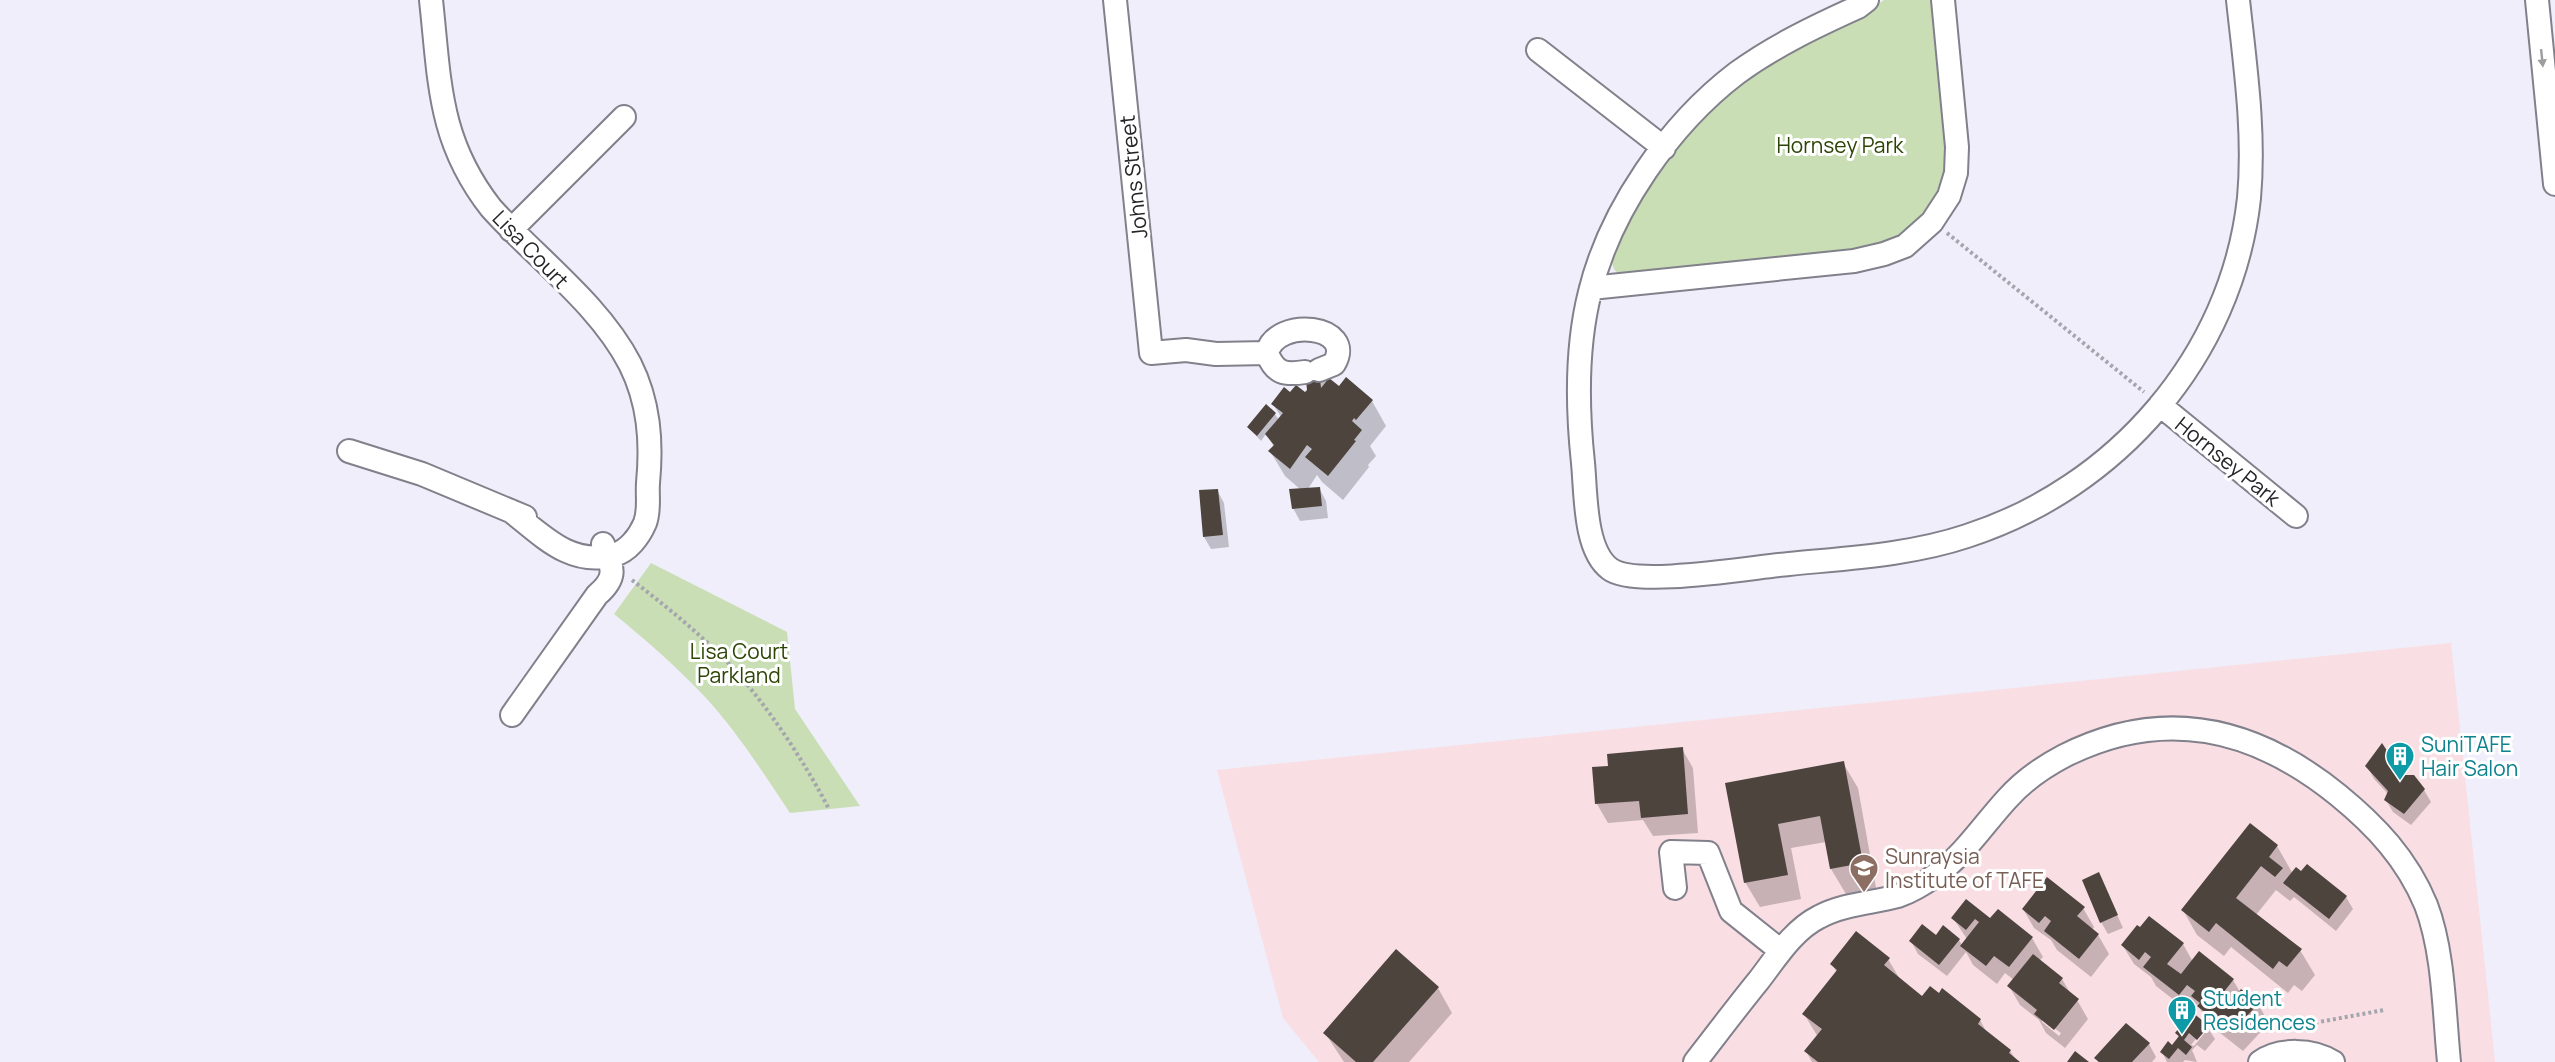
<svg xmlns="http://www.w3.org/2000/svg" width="2555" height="1062" viewBox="0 0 2555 1062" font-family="Manrope,sans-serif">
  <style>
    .education { fill: #f9dee3 }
    .green { fill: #c9deb5 }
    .shadow { fill: #0003; fill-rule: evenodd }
    .building { fill: #4d443e }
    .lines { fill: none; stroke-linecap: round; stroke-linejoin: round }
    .minor-casing { stroke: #81808b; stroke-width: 26 }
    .path { stroke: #a5a5ae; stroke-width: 4; stroke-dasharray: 3 3; stroke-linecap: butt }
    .minor { stroke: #fff; stroke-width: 22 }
    .oneway { fill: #9d9d9f }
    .labels { text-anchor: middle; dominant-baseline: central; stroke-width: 6; stroke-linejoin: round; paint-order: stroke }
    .park-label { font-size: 21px; fill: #2c4404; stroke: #fff }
    .street-label { font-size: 21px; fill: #252529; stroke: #fff }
    .culture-label { font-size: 21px; fill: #0d838f; stroke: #fff; text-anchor: start }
    .education-label { font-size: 21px; fill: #785e54; stroke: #fff; text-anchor: start }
  </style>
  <rect width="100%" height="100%" fill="#efeefa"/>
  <path class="education" d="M2451,643L2495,1062H1319L1283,1018L1217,770Z"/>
  <path class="green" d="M1884,0H1932L1947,146C1943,202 1919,235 1864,249L1619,274C1604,264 1618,245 1623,233C1655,160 1713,93 1783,54C1816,36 1853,23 1884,0Z
    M651,563L787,632L795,709L860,806L790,813C764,774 738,733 706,698C678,668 646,640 614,614Z"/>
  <path class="shadow" d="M1317,361L1329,381L1339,388L1372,401L1386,426L1370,446L1376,456L1368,465L1369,467L1343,500L1322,482L1317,475L1308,489L1319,488L1326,501L1328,518L1300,521L1293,508L1301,490L1285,476L1270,451L1274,447L1266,434L1261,441L1248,427L1275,414L1279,420L1281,417L1273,404L1306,395Z
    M1217,490L1224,503L1229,547L1211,549L1204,537Z
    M1682,749L1693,768L1698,833L1653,836L1643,820L1608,823L1597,804L1610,767Z
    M1843,763L1858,788L1876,888L1846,894L1831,869L1826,842L1791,848L1801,899L1760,907L1745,882L1727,784Z
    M2367,766L2402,777L2424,790L2431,802L2411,825L2393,812L2386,800L2388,794L2374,779Z
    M2277,846L2293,874L2346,897L2353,909L2336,931L2294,897L2290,901L2276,890L2256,915L2300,950L2315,975L2302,991L2294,985L2288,993L2231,947L2224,956L2197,935L2183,910Z
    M2099,874L2123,928L2108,934L2101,922Z
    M1966,901L1990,921L2032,938L2043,957L2039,961L2062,979L2072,996L2077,1000L2088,1019L2065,1048L2046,1033L2039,1020L2020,1005L2009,986L2014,980L2005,973L1997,984L1973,965L1966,952L1947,976L1918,954L1911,941L1936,937L1959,940L1962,945L1967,939L1953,918ZM2042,1019L2061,1033L2059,1036L2042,1022Z
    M2083,908L2094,927L2092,930L2098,935L2109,954L2091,977L2057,950L2051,940L2034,928L2023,909Z
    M2183,944L2193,962L2200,954L2233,980L2240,992L2258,1004L2269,1023L2243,1051L2210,1025L2197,1004L2190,1013L2207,1027L2215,1039L2205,1051L2197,1045L2192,1050L2197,1062L2185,1060L2183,1062H2167L2162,1052L2172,1047L2179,1038L2176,1033L2192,1014L2156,986L2151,977L2134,964L2123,946ZM2204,1029H2208L2194,1046L2191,1045Z
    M1888,959L1901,981L1923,998L1980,1020L1987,1033L2010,1051L2018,1062H1812L1806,1051L1818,1037L1804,1014L1837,973L1832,964Z
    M1438,988L1452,1013L1409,1062H1344L1325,1033Z
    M2126,1025L2149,1044L2156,1057L2152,1062H2098L2096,1058Z"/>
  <path class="building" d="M1318,359L1321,388L1329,378L1339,386L1346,377L1373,400L1356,420L1354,418L1352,421L1362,430L1354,440L1356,441L1328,476L1305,457L1312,449L1307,445L1290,469L1268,451L1274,445L1265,434L1283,413L1271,404L1284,387L1290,392L1296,385L1305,392L1307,390L1304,361Z
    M1266,404L1276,413L1257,436L1247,427Z
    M1320,487L1322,506L1292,509L1289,489Z
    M1218,489L1223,535L1203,537L1199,490Z
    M2382,743L2403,775H2414L2425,789L2404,814L2384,800L2388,791L2365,766Z
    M1683,747L1688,814L1641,818L1639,801L1595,804L1592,767L1608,766L1607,754Z
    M1844,761L1863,863L1830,869L1820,816L1778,824L1788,875L1744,883L1725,783Z
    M2250,823L2278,845L2269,857L2283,868L2275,877L2261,866L2236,898L2302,949L2287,967L2279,961L2273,969L2216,923L2209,932L2181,910Z
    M2307,864L2347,896L2329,919L2283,883L2296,867L2301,871Z
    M2099,872L2118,915L2100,923L2082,880Z
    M2047,877L2085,907L2077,916L2099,934L2079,959L2044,931L2051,921L2045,916L2039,923L2022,909Z
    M1966,899L1990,918L1998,909L2033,937L2009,967L1994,956L1986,966L1960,946L1979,922L1975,919L1966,930L1951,918Z
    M2149,916L2184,943L2167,964L2181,974L2199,951L2234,979L2216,1002L2225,1009L2241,989L2259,1003L2231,1033L2197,1006L2200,1003L2191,996L2195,991L2187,985L2179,995L2143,967L2151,957L2145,952L2139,960L2121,945L2137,925L2140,927Z
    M1922,924L1936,935L1943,925L1960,939L1939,965L1909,941Z
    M1856,931L1890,958L1884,965L1922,996L1930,986L1939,993L1942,988L1981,1019L1978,1024L2011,1050L2009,1053L2020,1062H1818L1804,1051L1822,1029L1802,1014L1837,970L1830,964Z
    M1396,949L1439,987L1373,1062H1356L1323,1033Z
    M2033,954L2063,978L2059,983L2079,999L2054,1030L2034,1014L2037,1010L2007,986Z
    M2192,1012L2209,1026L2197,1040L2189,1033L2184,1040L2192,1047L2186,1055L2178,1048L2169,1059L2160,1052L2168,1041L2172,1045L2179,1036L2175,1033Z
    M2126,1023L2150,1043L2132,1062H2099L2094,1058Z
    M2075,1051L2089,1062H2067Z"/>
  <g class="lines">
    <g class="minor-casing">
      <path id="minor" d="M431,0C440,82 438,140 491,208C536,258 599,304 630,364C649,402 652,441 648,483C647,496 650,510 645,523C639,537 628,551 614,555C571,567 543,536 511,511
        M1115,0L1151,353L1186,350L1216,354L1267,353C1276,316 1357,325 1334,364L1319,370
        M1867,0L1858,7C1816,26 1774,46 1737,73C1670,124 1610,210 1590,292C1576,347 1577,407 1583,463C1586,493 1584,550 1610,569C1635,588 1753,567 1789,564C1848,558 1910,555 1967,536C2116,488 2232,356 2249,198C2255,132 2245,65 2238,0
        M2537,0L2555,184
        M1538,50L1664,148
        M511,230L624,117
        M1591,288L1854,261L1884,254L1905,246L1932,222L1949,196L1956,173L1957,147L1943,0
        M1267,353C1275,374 1285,375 1305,372
        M2160,405L2296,516
        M349,451L422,474L525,517
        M512,715L597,595C618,577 613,568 603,544
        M1675,888L1671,852L1708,853L1731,911L1781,951
        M1695,1062C1716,1035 1737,1007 1759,980C1776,958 1793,930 1819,917C1843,904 1872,903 1898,896C1912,891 1925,883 1936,875C1964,855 1984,824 2007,799C2023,781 2043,767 2064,756C2163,706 2254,727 2338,795C2376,826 2407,859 2426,905C2444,952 2444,1012 2449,1062
        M2260,1062C2279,1048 2313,1049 2333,1062"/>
    </g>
    <path class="path" d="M1947,233L2144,392
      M632,580C667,607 703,636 733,668C769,708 804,761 829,809
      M2288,1032L2292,1027L2384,1010"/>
    <use href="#minor" class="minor"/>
  </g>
  <defs><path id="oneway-solid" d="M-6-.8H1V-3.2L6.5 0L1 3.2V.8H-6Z" transform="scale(1.5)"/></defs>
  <use class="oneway" href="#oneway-solid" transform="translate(2542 58) rotate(84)"/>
  <defs>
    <g id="building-pin" transform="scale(1.5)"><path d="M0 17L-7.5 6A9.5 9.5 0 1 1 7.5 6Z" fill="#0f9aa8" stroke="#fff"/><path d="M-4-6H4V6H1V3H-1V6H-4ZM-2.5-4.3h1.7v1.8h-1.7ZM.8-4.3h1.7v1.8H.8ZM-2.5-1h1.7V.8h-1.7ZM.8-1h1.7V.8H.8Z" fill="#fff"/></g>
    <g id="university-pin" transform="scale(1.5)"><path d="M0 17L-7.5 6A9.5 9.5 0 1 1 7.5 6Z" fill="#8d6e63" stroke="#fff"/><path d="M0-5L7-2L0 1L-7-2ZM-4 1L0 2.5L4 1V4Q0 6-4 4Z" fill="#fff"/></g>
  </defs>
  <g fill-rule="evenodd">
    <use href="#building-pin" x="2400" y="756"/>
    <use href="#university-pin" x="1864" y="868"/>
    <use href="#building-pin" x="2182" y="1010"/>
  </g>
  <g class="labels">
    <g class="park-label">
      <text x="1840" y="145">Hornsey Park</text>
      <text x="739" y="651">Lisa Court<tspan x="739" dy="24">Parkland</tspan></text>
    </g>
    <g class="street-label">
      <text transform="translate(1133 177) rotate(-96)">Johns Street</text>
      <text transform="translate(531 249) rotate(46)">Lisa Court</text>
      <text transform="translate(2228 461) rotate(39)">Hornsey Park</text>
    </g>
    <g class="culture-label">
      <text x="2421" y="744">SuniTAFE<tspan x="2421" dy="24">Hair Salon</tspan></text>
      <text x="2203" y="998">Student<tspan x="2203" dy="24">Residences</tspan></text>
    </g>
    <g class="education-label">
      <text x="1885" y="856">Sunraysia<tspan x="1885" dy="24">Institute of TAFE</tspan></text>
    </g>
  </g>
</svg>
